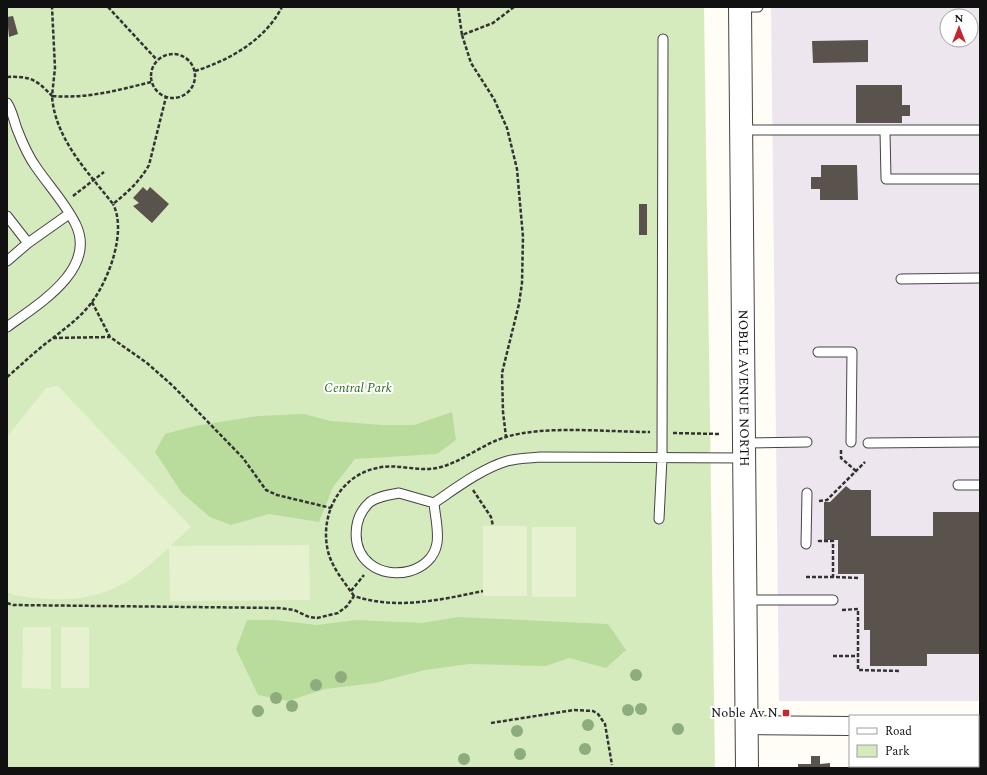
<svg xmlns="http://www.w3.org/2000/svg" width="987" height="775" viewBox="0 0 987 775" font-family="Spectral,serif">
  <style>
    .industrial { fill: #eee6ef; fill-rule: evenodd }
    .green { fill: #d5ebbd }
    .forest { fill: #b9dc9c }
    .pitch { fill: #e6f2cf }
    .building { fill: #5a524d }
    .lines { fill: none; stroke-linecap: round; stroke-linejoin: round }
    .service-casing { stroke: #444; stroke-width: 11 }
    .minor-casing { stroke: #444; stroke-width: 20 }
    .tertiary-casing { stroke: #444; stroke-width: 24 }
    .path { stroke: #333; stroke-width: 2.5; stroke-dasharray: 4 2; stroke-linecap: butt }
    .service { stroke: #fff; stroke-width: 9 }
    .minor { stroke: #fff; stroke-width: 18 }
    .tertiary { stroke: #fff; stroke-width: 22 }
    .tree { fill: #8dad7f }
    .poi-dot { fill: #c4262e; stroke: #fff; stroke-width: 1.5 }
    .labels { text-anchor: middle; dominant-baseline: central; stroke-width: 4; stroke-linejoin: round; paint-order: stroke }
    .park-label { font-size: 13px; font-style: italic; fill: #2f6b1f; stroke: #fff }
    .street-label { font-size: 13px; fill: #111; stroke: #fff }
    .poi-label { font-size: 13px; fill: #111; stroke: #fff; text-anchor: end }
  </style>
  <rect width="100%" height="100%" fill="#fffdf5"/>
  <path class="industrial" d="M771,7H980V701H779ZM947,16H971V40H947Z"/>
  <path class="green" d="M7,7H704L715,768H7Z"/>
  <path class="forest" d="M452,412L456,440L437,454L355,459L333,487L319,522L269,514L231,525L210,517L182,493L155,452L165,434L195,426L258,416L304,414L331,421L382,425H414Z
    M458,617L608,624L626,650L606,668L569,658L546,666L469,664L425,670L375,683L325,689L288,701L258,695L236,649L247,620H274L317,625L356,620L422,623Z"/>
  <path class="pitch" d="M58,386L191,527L170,546L309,545L310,600L170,601L169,547C133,583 102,602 49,599C35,598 21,598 7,592V437L46,388Z
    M483,526H527V596H483Z
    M532,527H576V597H532Z
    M23,627H51V689L22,688Z
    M61,627H89V688H61Z"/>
  <path class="building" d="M13,16L18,34L9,37L7,17Z
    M868,40V62L813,63L812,41Z
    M856,85H902V105H910V116H902V123H856Z
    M821,165H857L858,200H820V189H811V177H821Z
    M143,187L147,191L150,187L169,204L152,223L133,206L139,203L133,198Z
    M639,204H647V235H639Z
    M846,486L851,490H871V536H933V512H980V654H927V666H870V630H864V574H838V540H824V502H830Z
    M811,756H820V764L830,763V768H798V764H811Z
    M923,766H957V768H923Z"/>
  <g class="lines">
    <g class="service-casing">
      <path id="service" d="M740,7H758
        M7,103C12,110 14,121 17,129C22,142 28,156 36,167C49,186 66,204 76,225C97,270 37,305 7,327
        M741,130H980
        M885,131L886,179H980
        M7,216L28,243L7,261
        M28,243L69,214
        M901,279L980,278
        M818,352H852L851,442
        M744,443L807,442
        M868,443L980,442
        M958,485H980
        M399,493L434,503C435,516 439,530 437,543C432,573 391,581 370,564C351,549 352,518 370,502C378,496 389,495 399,493Z
        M434,503C456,488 481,469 507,461C518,458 530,458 541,457L744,458
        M659,519L662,458L663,39
        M806,544L807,493
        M745,600H833"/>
    </g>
    <g class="minor-casing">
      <path id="minor" d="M747,725L850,726
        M978,728H980"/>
    </g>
    <g class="tertiary-casing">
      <g id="tertiary">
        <path id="s1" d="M740,7L747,768"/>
      </g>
    </g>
    <path class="path" d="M108,7L157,60
      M458,7L462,35L493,23L514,7
      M462,35L471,63L494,99L507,128L517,169L519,192L523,237L522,283L519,304L502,373L503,412L506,437
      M151 76a22 22 0 1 1 44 0a22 22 0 1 1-44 0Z
      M195,71C230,60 265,40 282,7
      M7,77C30,76 36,79 52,96L55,68L52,7
      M151,82C119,90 86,99 52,96C55,139 88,172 113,204C127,193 140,181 149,165L166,97
      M73,196L104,172
      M92,302L110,337L147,363L173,386L243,458L266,490L277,495L331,508
      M53,338L110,337
      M7,377C18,368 28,358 39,349C57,334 78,321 92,302C109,279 127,231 113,204
      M673,433L719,434
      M841,450V458L856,471
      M473,490L491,517L493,526
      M819,501L827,500L865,462
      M819,540V541H833V577L859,578
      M806,577H833
      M351,591L364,575
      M354,596C345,583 334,570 329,555C318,518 338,476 377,468C397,463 417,472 437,468C461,463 482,444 506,437C544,425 609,432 650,432
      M7,603L13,605L279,608L294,610L309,617L317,618L338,613L347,606L354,596C397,610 440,600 483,591
      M842,610L858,609V670L901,671
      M833,656H858
      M491,723L574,710L593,711L598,714L605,724L612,765"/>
    <use href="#service" class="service"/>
    <use href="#minor" class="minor"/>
    <use href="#tertiary" class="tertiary"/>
  </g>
  <g class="tree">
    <circle cx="636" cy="675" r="6"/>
    <circle cx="341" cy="677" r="6"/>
    <circle cx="316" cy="685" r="6"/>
    <circle cx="276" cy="698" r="6"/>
    <circle cx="292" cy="706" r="6"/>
    <circle cx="641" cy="709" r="6"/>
    <circle cx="628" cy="710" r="6"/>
    <circle cx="258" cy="711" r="6"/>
    <circle cx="588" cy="725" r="6"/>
    <circle cx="678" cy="729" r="6"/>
    <circle cx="517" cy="731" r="6"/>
    <circle cx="585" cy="749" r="6"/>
    <circle cx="520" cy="754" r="6"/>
    <circle cx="464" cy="759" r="6"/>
  </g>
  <rect class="poi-dot" x="782" y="709" width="8" height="8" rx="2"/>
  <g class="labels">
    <g class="park-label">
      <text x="358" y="388">Central Park</text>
    </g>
    <g class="street-label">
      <text stroke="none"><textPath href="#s1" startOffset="381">NOBLE AVENUE NORTH</textPath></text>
    </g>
    <g class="poi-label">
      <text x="778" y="713">Noble Av N</text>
    </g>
  </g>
  <rect width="987" height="775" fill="none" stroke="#111111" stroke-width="16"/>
  <rect x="849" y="715" width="130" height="52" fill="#ffffff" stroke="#a0a0a0"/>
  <rect x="857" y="728" width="20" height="6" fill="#ffffff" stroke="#a0a0a0"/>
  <text x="885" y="735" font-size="12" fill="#111111">Road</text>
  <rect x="857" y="745" width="20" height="12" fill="#d5ebbd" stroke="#a0a0a0"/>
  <text x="885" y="755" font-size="12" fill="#111111">Park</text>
  <g transform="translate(959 28)"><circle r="19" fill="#ffffff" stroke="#a0a0a0"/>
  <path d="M0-3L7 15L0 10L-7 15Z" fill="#c4262e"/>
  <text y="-6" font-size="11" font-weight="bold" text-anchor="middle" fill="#111111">N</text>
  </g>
</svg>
